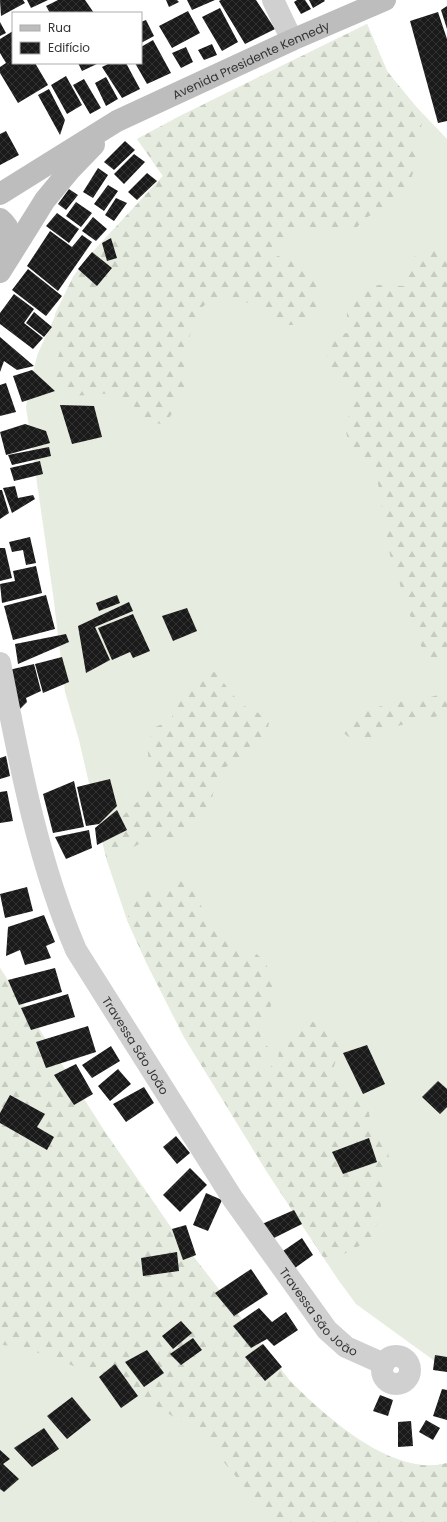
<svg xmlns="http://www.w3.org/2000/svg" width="447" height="1522" viewBox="0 0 447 1522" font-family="Poppins,sans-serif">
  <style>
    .grass { fill: #e6ecdf }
    .forest { fill: url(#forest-firs) }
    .building { fill: url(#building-cross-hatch) }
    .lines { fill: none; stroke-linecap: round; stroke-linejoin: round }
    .minor { stroke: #d0d0d0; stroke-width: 22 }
    .secondary { stroke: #bdbdbd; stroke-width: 22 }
    .labels { text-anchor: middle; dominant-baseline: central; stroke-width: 4; stroke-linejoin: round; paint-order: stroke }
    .street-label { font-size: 12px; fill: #333; stroke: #fff }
  </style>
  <defs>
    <pattern id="forest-firs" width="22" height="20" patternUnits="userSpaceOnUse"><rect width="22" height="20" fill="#e6ecdf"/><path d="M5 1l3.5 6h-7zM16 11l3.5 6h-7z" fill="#c6cbc0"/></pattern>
    <pattern id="building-cross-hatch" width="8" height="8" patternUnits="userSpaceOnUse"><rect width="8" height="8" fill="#1a1a1a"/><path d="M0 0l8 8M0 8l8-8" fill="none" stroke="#333"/></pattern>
  </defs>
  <rect width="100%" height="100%" fill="#fff"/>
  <path class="grass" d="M367,24L387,71L406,96L447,139V1370L356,1304L339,1281L267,1172L184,1037L146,962L127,920L107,861L79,740L65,692L53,594L26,407L30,383L38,353L73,277L87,258L163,176L137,139L180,116Z
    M0,968L105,1132L172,1229L290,1381C326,1417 393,1478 447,1463V1522H0Z"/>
  <path class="forest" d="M367,24L387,71L423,115L415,166L409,186L393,204L369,216L357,227L339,231L306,229L286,232L282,244L272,254L314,268L322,286L314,316L304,325H289L259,307L243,301L223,298L209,301L198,311L186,347L190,387L165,424L150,423L129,401L115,393L73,396L59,390L52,378L60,351L55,336V314L73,277L87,258L163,176L137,139L180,116Z
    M429,249L447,250V659L442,662L433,660L424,653L417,636L390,555L374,460L359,463C353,452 346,441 346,428C347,416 355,404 350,392C345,381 332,373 325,364C330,344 331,334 353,332C346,318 345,315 350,299L378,285L405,286L411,261L419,251Z
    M218,670L223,682L241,705L255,710L269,723L267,732L248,748L243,758L234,764L219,769L211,802L183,838L145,841L107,861L101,836C111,827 148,794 151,785C154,775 149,765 148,754C147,745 151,735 155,727L170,721L187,686Z
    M447,691V714C431,718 414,721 398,726C379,732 357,750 341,730L343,723C360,712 378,706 398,702C415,699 432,699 447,691Z
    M173,877L182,878L192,886L205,914L227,938L230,945L254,952L265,961L269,972L276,980L278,989L260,1032L261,1040L269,1048L264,1073L278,1060L279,1049L293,1039L299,1027L308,1021C324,1024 335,1026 344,1039L334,1066V1073L363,1094L368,1106L371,1126L388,1147L389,1163L383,1181L380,1218L371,1237L361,1245L327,1263L267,1172L184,1037L146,962L127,920L135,896L144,890L164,893Z
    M0,968L105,1132L172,1229L290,1381C326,1417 393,1478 447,1463V1522H279C249,1497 228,1463 199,1435C169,1407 41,1344 0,1345Z"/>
  <path class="building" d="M0,0H23L25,3L1,16Z
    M27,0H48L31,8Z
    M58,0H85L94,13H50L46,6Z
    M166,0H177L179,2L169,7Z
    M187,0H215L192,10Z
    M221,0H256L275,29L245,44L219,1Z
    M297,0H305L311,9L301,14L294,2Z
    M309,0H324L325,1L313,8Z
    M447,6V29L441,10Z
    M220,8L238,42L222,51L202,17Z
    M188,11L200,33L172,48L159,26Z
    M438,12L447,39V121L438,123L410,21Z
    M146,20L154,36L141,43V22Z
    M0,22L6,33L0,36Z
    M13,31V63H35L48,85L18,103L0,73V67L6,63L0,53V39Z
    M153,40L171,73L147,84L135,63H141V47Z
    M212,44L217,55L204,60L198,50Z
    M186,47L193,62L181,68L172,53Z
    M78,63H99L82,71Z
    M110,63H126L140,89L122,98L102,67Z
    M66,76L82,105L67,114L51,85Z
    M106,77L118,99L106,106L95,83Z
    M84,79L101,108L90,114L73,85Z
    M49,89L65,120L60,135L38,95Z
    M6,131L19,155L0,165V134Z
    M125,141L135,150L114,170L104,162Z
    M134,154L145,162L124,184L114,174Z
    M98,168L108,175L93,198L83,192Z
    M147,173L157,181L137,200L128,192Z
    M108,185L118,191L104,211L94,204Z
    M69,189L78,195L66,210L58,204Z
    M116,198L127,203L114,221L105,215Z
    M76,202L92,213L81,227L66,216Z
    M57,213L79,229L69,243L46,226Z
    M93,217L107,229L96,241L82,231Z
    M50,231L72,247L82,235L92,242L58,291L27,266Z
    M111,238L117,258L107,261L102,243Z
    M92,252L112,268L97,286L78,269Z
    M28,269L62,296L46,316L12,290Z
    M14,294L34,309L24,323L43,338L33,349L0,324V313Z
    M34,312L52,327L44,337L26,323Z
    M0,337L34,366L17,370L4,361L0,372Z
    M32,370L55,391L22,402L13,376Z
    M6,383L16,412L0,416V385Z
    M60,405L94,406L102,437L72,444Z
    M25,424L46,431L50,443L6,455L0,432Z
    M49,447L51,456L12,465L8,455Z
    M40,461L43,474L14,481L10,468Z
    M15,486L18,498L33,495L35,499L12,513L3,488Z
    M0,490H2L9,513L0,519Z
    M30,537L36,563L26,565L23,550L12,552L9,542Z
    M0,548H5L12,578L0,581Z
    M36,566L42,593L2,603L0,584L15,581L13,571Z
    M46,595L55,629L13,640L4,606Z
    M117,595L120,603L99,611L96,603Z
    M129,602L133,611L95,627L110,660L86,673L78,626Z
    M187,608L197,631L173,641L162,616Z
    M133,614L150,651L133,658L130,652L112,660L98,628Z
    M66,634L69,642L18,664L15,644Z
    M62,657L69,682L43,693L35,664Z
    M34,664L41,691L26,698L27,702L19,710L9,670Z
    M6,756L10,776L0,779V758Z
    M110,779L117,806L99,824L86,826L77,787Z
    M74,781L84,827L53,833L43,794Z
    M7,791L13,821L0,823V792Z
    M117,810L127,830L97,845L95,828Z
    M89,830L92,848L66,859L55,837Z
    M27,887L33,911L5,918L0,894Z
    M44,915L55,942L46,946L51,958L25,965L20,950L6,956L8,927Z
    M55,968L62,992L19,1005L8,980Z
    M68,994L75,1017L31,1030L21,1008Z
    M88,1026L96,1052L46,1068L36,1042Z
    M367,1045L385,1084L363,1094L343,1053Z
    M111,1046L120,1061L92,1078L82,1065Z
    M76,1064L93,1094L74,1105L54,1075Z
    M118,1069L131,1084L110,1101L98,1086Z
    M438,1081L447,1089V1107L440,1114L422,1097Z
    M144,1087L154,1103L126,1122L113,1104Z
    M10,1095L45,1114L37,1127L54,1137L47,1150L0,1123V1113Z
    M176,1136L190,1153L177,1164L163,1147Z
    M369,1138L377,1162L343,1174L332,1152Z
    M190,1168L207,1185L180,1212L163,1195Z
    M206,1193L222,1200L208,1231L193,1225Z
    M294,1210L302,1224L270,1240L262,1224Z
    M186,1225L196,1255L183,1260L172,1229Z
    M302,1238L313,1255L295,1268L283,1251Z
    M177,1252L179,1271L143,1276L141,1258Z
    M251,1269L268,1294L234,1316L215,1293Z
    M259,1308L272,1322L286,1312L298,1330L274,1346L267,1339L251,1348L233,1326Z
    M181,1321L192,1333L173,1349L162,1336Z
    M193,1338L202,1350L181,1365L170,1354Z
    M263,1344L282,1367L265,1381L245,1357Z
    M147,1350L164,1373L144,1387L125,1362Z
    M435,1355L447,1357V1372L433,1370Z
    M115,1364L138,1396L121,1408L99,1377Z
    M442,1389L447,1390V1420L433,1416Z
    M380,1395L393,1400L388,1416L373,1411Z
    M72,1397L91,1420L67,1439L47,1416Z
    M426,1420L440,1428L433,1440L419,1432Z
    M411,1421L413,1446L398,1447V1422Z
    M44,1428L59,1449L32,1467L14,1448Z
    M0,1450L10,1459L3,1464L19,1479L4,1492L0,1489Z"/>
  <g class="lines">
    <g class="minor">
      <path d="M273,0L292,40"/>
      <path id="s1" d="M0,663C19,760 37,859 76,950L233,1199L327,1330L346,1347L384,1364"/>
      <circle cx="396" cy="1370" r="14"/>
    </g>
    <g class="secondary">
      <path id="s2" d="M0,194L117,121L292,40L385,0"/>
      <path d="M0,219C14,230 10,243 8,258"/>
      <path d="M0,272L45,200L69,171L94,145"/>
    </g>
  </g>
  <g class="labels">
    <g class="street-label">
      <text stroke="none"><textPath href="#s2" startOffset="285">Avenida Presidente Kennedy</textPath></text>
      <text stroke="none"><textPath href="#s1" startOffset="410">Travessa São João</textPath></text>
      <text stroke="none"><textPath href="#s1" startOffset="734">Travessa São João</textPath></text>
    </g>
  </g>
  <rect x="12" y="12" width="130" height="52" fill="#ffffff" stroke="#adadad"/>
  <rect x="20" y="25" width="20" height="6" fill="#bdbdbd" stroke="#adadad"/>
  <text x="48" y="32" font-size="12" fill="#333333">Rua</text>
  <rect x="20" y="42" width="20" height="12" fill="url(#building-cross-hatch)" stroke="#adadad"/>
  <text x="48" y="52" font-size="12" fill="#333333">Edifício</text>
</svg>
